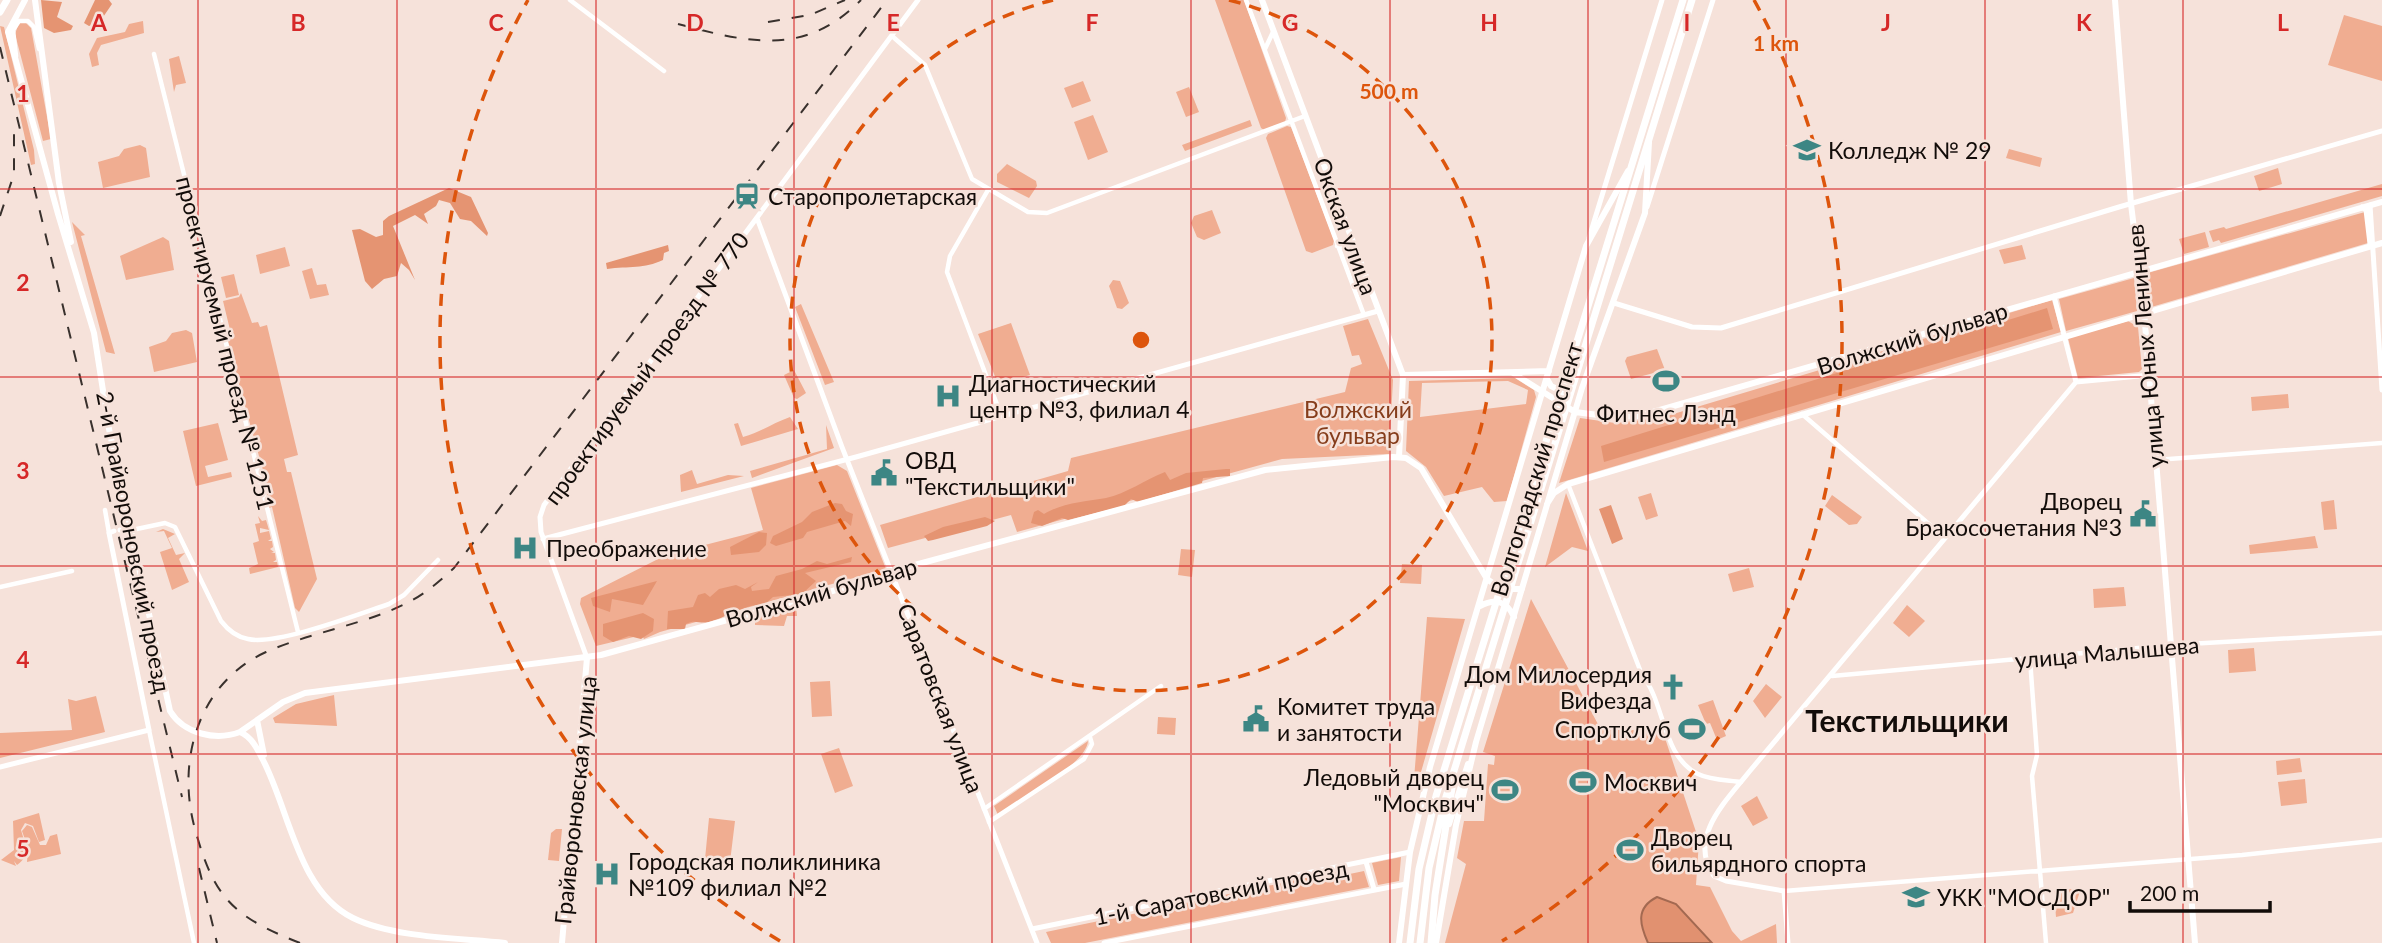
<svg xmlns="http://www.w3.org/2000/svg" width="2382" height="943" viewBox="0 0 2382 943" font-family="Lato,sans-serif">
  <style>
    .green { fill: #f0ad91; fill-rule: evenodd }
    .forest { fill: #e59472 }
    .water { fill: #e19170; stroke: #a36951; stroke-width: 2 }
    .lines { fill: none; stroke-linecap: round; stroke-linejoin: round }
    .minor { stroke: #fff; stroke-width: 4.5 }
    .tertiary { stroke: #fff; stroke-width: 5 }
    .secondary { stroke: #fff; stroke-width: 6 }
    .primary { stroke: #fff; stroke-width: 7 }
    .rail { stroke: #39312d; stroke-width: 2; stroke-dasharray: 12 12; stroke-linecap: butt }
    .grid { fill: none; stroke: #d62828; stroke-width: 2; stroke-opacity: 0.55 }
    .ring { fill: none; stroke: #dd550c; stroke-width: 3.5; stroke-dasharray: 12 9 }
    .labels { text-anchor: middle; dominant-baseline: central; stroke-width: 5; stroke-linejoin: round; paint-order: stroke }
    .poi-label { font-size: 23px; fill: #120c09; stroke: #f6e2da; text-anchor: start }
    .street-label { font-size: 23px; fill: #120c09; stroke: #f6e2da }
    .park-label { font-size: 23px; fill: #863d1b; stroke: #f6e2da }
    .district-label { font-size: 30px; font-weight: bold; fill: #120c09; stroke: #f6e2da }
    .grid-label { font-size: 23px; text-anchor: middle; font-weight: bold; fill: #d62828; stroke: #f6e2da; stroke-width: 5; stroke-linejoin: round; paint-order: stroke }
    .centre { fill: #dd550c; stroke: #f6e2da; stroke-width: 3.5 }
    .ring-label { font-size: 21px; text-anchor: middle; font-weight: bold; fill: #dd550c; stroke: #f6e2da; stroke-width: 5; stroke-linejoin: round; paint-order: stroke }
  </style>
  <rect width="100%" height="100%" fill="#f6e2da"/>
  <path class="green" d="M1215,0H1244L1286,118L1285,122L1264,130L1261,128Z
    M2344,15L2382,26V81L2328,65Z
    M143,21L144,33L101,45L97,53L99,65L92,67L89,54L97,38L125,32L129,24Z
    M19,23H26L31,28L51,139L43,141L15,34Z
    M0,26L4,27L34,150L35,164L31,165Z
    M179,56L186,83L176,85L174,92L169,59Z
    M1083,81L1091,101L1072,108L1064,88Z
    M1189,87L1199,112L1186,117L1176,92Z
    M1093,115L1108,152L1088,160L1074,122Z
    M1250,120L1252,126L1185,151L1182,145Z
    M1287,126L1291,127L1334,240L1333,245L1312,253L1306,251L1266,138L1268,134Z
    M140,145L146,148L150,177L103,188L98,162L119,156L124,149Z
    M2009,149L2042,158L2040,167L2006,158Z
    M1007,164L1036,181L1037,186L1029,198L997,182V174Z
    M2278,168L2282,184L2259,191L2254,176Z
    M2382,184V196L2221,243L2219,240L2213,242L2209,231L2224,227L2226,229Z
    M1212,210L1221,233L1204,240L1197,237L1191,223L1194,216Z
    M2365,212L2368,243L2148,308L2144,274Z
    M72,222L85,235L81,236L115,354L106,352Z
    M2205,232L2209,247L2184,254L2179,239Z
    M163,237L169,241L174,270L126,280L120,256Z
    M2022,245L2026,259L2004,264L1999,250Z
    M285,247L290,266L260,274L256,255Z
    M312,268L317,285L326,284L329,295L310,299L302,271Z
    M234,274L239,295L226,298L221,277Z
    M2134,278L2137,311L2066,331L2059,299Z
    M1113,280L1120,281L1129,303L1122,309L1117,308L1109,286Z
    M241,293L252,323L258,322L260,327L267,325L298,455L284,459L287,472H291L317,579L299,612L295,608L272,507L269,508L264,474L235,370L237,367L226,336L231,334L223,301L239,297Z
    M2052,300L2061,332L1559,483L1580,418L1615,423L1660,418Z
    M801,304L834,382L825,385L795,307Z
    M1368,319L1393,380L1389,454L1282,459L1017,532L1011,515L888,548L880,525L1068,471L1071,458L1345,392L1351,368L1362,364L1359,355L1352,356L1343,326Z
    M2128,321L2138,327L2142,369L2139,372L2078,378L2068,338Z
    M1011,323L1030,375L998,384L978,334Z
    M186,330L192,333L197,362L154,372L149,347L166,341L172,333Z
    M1657,349L1665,370L1631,379L1625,361L1627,357Z
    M794,370L806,393L797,399L794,398L784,375Z
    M1515,378L1534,390L1536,397L1507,501L1494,502L1482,487L1444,496L1426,467L1406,451L1409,381ZM1508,381L1528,390L1526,404L1420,417L1422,383Z
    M2288,394L2289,408L2252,411L2251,397Z
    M790,417L798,429L741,446L734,424L738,423L743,437C761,432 773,423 790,417Z
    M218,423L228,460L205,466L208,477L231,472L232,477L196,486L183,431Z
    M826,425L834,448L752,478L750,471L827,449Z
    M837,465L847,471L886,569L660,632L644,639L642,635L596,646L580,604L581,598L666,555L763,530L751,488Z
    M692,470L697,484L728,475L744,476L681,492L680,475Z
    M1566,493L1588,551L1572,547L1545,567Z
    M1651,493L1658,516L1646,520L1638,497Z
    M1832,495L1862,517L1857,524L1849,525L1825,506Z
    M2334,500L2337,529L2324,530L2321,502Z
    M258,516L262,521L266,520L269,530L260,528V533L269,531L271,539L268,541H272L273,547L270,549L274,552L271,553H275L276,560L273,562H277L278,567L250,574L249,568L258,564L253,543L259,541L255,524L260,523Z
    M163,529L175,534L168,538L176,555L185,553L179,559L189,582L172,590L160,552L172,548L164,531L156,532Z
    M2315,536L2318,548L2250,554L2249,545Z
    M1181,549L1195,550L1192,577L1178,575Z
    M1402,564L1422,565L1421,584L1400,583Z
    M1749,568L1754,587L1733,592L1728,574Z
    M2124,587L2126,606L2094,608L2093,589Z
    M1531,599L1600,728L1663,732L1699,841L1696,885L1710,887L1732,931L1741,941L1776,924L1777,943H1445L1466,864L1457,858L1464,821H1484L1488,764L1494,765L1495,756L1483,752Z
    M1907,605L1925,621L1909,637L1893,623Z
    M796,606L797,616H787L784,626L755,625V618Z
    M1427,617L1465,619L1419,779H1414Z
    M2254,648L2256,671L2229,673L2228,650Z
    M830,681L832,716L812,717L810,682Z
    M1766,684L1782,697L1765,718L1753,701Z
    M334,695L337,726L275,723L273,718L296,704Z
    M96,696L105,732L0,758V733L72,730L68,699L76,701Z
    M1713,700L1726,736L1717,740L1710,723L1706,724L1698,705Z
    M1158,717L1176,718L1175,735L1157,734Z
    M1088,741C1087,764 1018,801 998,815L994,806Z
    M839,748L853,786L835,793L821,754Z
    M2300,758L2302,772L2277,775L2276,761Z
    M2305,779L2307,803L2281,806L2278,782Z
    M1757,796L1768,818L1753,826L1741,806Z
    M39,813L45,840L39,842L33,826L25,823L21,830C25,844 31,855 17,865L14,861L16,866L1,860L14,850L13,821Z
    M709,818L735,821L730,862L705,859Z
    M27,825L32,827L40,845H46L50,836L57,834L61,854L27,862L28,848L22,831Z
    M556,829H562L559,861L548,860L551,833Z
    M1401,857L1399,881L1378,885L1372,863Z
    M1364,871L1369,887L1085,943H1051L1046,932L1335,872L1340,876Z
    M2081,888L2073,913L2056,917L2054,891Z"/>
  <path class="forest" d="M41,0L62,2L57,17L73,26L71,30L54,33L44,28Z
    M95,0H109L112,4L99,23L89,26L84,23Z
    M449,188L471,197L488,233L487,236L471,221L460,219L450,203L439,200L436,206L424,214L428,224L415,215L393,226L415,280L409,270L401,263L397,276L384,279L372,289L365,281L352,230L360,229L376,237L383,235V221L389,216Z
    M668,245L669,251L664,253L663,260C644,269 629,266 607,269L606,263Z
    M2047,308L2053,329L1604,462L1601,446Z
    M1226,469H1230V476L1203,478L1202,483L1138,502L1131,499L1124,506L1068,520L1062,518L1042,526L1031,523L1034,512L1038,510L1044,514C1062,503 1087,501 1106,498C1126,494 1146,479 1165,472L1170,480L1186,473Z
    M835,503L842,504L846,511L853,514L851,526L845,521L807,532L803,538L776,546L770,543L773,536L802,522L812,512Z
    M1611,505L1623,539L1612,544L1599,509Z
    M985,517L995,521L987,526L933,540L928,541L924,536L943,527Z
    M759,532L767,533L766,545L759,552L731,555L730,547Z
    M852,557L851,562L805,573L816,581L802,594L773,597L764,605C746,603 726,618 709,622C699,624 695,619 686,624L685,629H667L668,611L693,607L698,595L705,593L710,597L719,589L736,585L745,589L758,582L751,587L752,591L769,589L776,576L802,569L817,561L827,564Z
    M657,581L643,605L612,599L610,612L593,606L591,598Z
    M643,613L654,619L653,631L641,639L629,636L613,642L603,636V624Z"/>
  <path class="water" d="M1657,897L1676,904L1712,943H1648C1640,925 1635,908 1657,897Z"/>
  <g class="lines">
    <path class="minor" d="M570,0L664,71
      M1246,0L1364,315
      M892,36L925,65L972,179L1028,212L1047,213L1305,116
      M1265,49L1273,32
      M154,54L298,632
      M16,56L13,30L19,21H28L34,27L39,49
      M988,190L950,256L947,272L1001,415
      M1337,246L1355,251
      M1802,414L1945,538
      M2156,460L2382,443
      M1568,484L1642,675C1665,702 1662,757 1698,774C1710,780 1727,780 1741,782
      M105,510L109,533
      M132,530L165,523L175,527L221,621C228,630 236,637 248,639C276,646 359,614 389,604L404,595L438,560
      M0,587L72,571
      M2030,659L2037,755L2032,776L2046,943
      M1832,676L2171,645L2382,633
      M149,730L194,943
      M984,809L1161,686
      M989,822L1084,759L1092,744L1090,737
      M1784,891L2242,855L2382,840"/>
    <path class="tertiary" d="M2370,205L2382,390
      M1647,207L1713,0
      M2362,207L2366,210L2370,244
      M757,218L842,447L1037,943
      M1589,238L1662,0
      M2054,296L2076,382
      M1614,303L1692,327L1721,328L2119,207L2382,131
      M2076,382L2150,375
      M120,530H132
      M543,539L856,457L1378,311
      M587,658L541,532L540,517L544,505L918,0
      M0,767L149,730L109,533L114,531
      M1366,862L1374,889
      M1032,929L1410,852
      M1104,943L1406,884
      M1788,943L1784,891L1726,881L1714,876C1687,838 1726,801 1749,772L2076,382"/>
    <path class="secondary" d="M25,0L8,32L58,214L94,333L109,429L170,711C184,734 216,741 240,732C252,737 258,750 263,760C290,812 298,891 353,918C394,938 460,938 505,943
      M35,0L59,183L71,242
      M1262,0L1403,375L1399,457
      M2115,0L2131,204L2144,311L2195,943
      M1513,373L1575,412L1614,417L1639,416L2382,202
      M1403,375L1549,371
      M1547,379L1551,386L1565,393
      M1547,504L1554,493L1568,484L2382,243
      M1480,606C1495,598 1507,601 1514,617
      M257,720L264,755
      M240,732L283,702L305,693L601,655L847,587L900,569L1265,470L1393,457L1406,458L1421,468L1487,579L1501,589H1522
      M1449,824L1468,764
      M562,943L587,658
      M1399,943L1410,852L1430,767L1586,246L1628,171
      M1436,943L1456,825L1476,742L1582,388L1645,213L1649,142"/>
    <path class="primary" d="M0,12L7,0
      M1410,943L1419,869L1436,796L1683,0
      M1420,943L1429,868L1445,800L1692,0
      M1431,943L1435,895L1452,788"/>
    <path class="rail" d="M768,22L810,15L845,0
      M678,24C747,42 804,58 861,0
      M0,47L182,797
      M0,216L14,174V131
      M199,868L217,943
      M300,943C234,917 214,899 195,829C176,761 198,683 266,652C312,632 363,625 407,603C425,594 440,581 454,568L887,0"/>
  </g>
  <path class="grid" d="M198,0V943M397,0V943M596,0V943M794,0V943M992,0V943M1191,0V943M1390,0V943M1588,0V943M1786,0V943M1985,0V943M2183,0V943M0,189H2382M0,377H2382M0,566H2382M0,754H2382"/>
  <g class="ring">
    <path d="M1229 0A351 351 0 1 1 1053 0"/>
    <path d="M780 941A701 701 0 0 1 528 0M1754 0A701 701 0 0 1 1502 941"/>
  </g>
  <defs>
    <g id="university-bare" transform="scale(2.1)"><path d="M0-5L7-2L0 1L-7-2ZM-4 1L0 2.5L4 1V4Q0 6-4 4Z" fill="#3d8684" stroke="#f6e2da" stroke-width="2.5" paint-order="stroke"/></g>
    <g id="station-bare" transform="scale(2.1)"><path d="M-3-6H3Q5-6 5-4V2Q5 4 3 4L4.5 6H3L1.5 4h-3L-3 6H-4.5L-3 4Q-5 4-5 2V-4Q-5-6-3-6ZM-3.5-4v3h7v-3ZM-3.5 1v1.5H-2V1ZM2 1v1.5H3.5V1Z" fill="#3d8684" stroke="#f6e2da" stroke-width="2.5" paint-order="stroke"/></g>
    <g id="stadium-bare" transform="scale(2.1)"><path d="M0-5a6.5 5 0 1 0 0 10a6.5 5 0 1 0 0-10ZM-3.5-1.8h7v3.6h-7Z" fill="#3d8684" stroke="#f6e2da" stroke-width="2.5" paint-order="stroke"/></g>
    <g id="hospital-bare" transform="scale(2.1)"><path d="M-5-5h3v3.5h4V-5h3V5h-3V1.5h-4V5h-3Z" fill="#3d8684" stroke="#f6e2da" stroke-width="2.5" paint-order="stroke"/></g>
    <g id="civic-bare" transform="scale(2.1)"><path d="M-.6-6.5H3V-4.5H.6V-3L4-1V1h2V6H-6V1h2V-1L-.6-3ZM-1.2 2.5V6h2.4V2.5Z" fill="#3d8684" stroke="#f6e2da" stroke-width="2.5" paint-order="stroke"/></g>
    <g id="church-bare" transform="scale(2.1)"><path d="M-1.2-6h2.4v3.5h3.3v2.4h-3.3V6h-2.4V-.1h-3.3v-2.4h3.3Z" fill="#3d8684" stroke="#f6e2da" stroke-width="2.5" paint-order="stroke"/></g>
  </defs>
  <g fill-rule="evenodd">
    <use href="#university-bare" x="1807" y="150"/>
    <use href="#station-bare" x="747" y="196"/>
    <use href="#stadium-bare" x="1666" y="381"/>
    <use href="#hospital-bare" x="948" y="396"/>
    <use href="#civic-bare" x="884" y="473"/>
    <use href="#civic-bare" x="2143" y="514"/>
    <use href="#hospital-bare" x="525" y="548"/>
    <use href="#church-bare" x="1673" y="687"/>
    <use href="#civic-bare" x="1256" y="719"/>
    <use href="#stadium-bare" x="1692" y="729"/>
    <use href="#stadium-bare" x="1583" y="782"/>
    <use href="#stadium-bare" x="1505" y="790"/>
    <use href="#stadium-bare" x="1630" y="850"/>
    <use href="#hospital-bare" x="607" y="874"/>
    <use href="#university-bare" x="1916" y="897"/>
  </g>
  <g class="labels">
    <g class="poi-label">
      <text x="1828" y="150">Колледж № 29</text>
      <text x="768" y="196">Старопролетарская</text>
      <text x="969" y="383">Диагностический<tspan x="969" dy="26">центр №3, филиал 4</tspan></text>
      <text x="1666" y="413" text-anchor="middle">Фитнес Лэнд</text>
      <text x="905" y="460">ОВД<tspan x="905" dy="26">"Текстильщики"</tspan></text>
      <text x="2122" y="501" text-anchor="end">Дворец<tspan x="2122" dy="26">Бракосочетания №3</tspan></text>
      <text x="546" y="548">Преображение</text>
      <text x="1652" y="674" text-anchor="end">Дом Милосердия<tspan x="1652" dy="26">Вифезда</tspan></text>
      <text x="1277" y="706">Комитет труда<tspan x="1277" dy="26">и занятости</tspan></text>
      <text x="1671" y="729" text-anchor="end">Спортклуб</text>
      <text x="1484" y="777" text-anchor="end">Ледовый дворец<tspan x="1484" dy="26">"Москвич"</tspan></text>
      <text x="1604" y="782">Москвич</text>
      <text x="1651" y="837">Дворец<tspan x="1651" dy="26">бильярдного спорта</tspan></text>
      <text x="628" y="861">Городская поликлиника<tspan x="628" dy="26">№109 филиал №2</tspan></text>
      <text x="1937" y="897">УКК "МОСДОР"</text>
    </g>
    <g class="street-label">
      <text transform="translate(1346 226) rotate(70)">Окская улица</text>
      <text transform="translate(1912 338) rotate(-17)">Волжский бульвар</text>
      <text transform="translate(226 343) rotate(76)">проектируемый проезд № 1251</text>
      <text transform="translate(2145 346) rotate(-95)">улица Юных Ленинцев</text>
      <text transform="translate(646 368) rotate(-54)">проектируемый проезд № 770</text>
      <text transform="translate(1536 469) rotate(-73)">Волгоградский проспект</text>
      <text transform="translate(134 542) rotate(79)">2-й Грайвороновский проезд</text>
      <text transform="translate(821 592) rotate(-16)">Волжский бульвар</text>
      <text transform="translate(2107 652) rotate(-5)">улица Малышева</text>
      <text transform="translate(941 698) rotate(69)">Саратовская улица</text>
      <text transform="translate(575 800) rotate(-84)">Грайвороновская улица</text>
      <text transform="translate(1221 892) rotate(-11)">1-й Саратовский проезд</text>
    </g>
    <g class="park-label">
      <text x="1358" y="409">Волжский<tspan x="1358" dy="26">бульвар</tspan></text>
    </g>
    <g class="district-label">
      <text x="1907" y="720">Текстильщики</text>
    </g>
  </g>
  <g class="grid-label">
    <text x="99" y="31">A</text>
    <text x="298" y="31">B</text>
    <text x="496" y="31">C</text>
    <text x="695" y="31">D</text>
    <text x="893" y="31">E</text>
    <text x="1092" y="31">F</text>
    <text x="1290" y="31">G</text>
    <text x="1489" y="31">H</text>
    <text x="1687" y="31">I</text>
    <text x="1886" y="31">J</text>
    <text x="2084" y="31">K</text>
    <text x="2283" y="31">L</text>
    <text x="23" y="102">1</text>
    <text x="23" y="291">2</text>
    <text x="23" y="479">3</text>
    <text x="23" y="668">4</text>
    <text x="23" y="857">5</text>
  </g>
  <circle cx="1141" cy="340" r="10" class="centre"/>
  <g class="ring-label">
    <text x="1776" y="51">1 km</text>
    <text x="1389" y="99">500 m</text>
  </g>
  <path d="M2130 901v10h140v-10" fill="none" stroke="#120c09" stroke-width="3.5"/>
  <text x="2140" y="901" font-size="21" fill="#120c09" stroke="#f6e2da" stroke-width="5" paint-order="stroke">200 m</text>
</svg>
